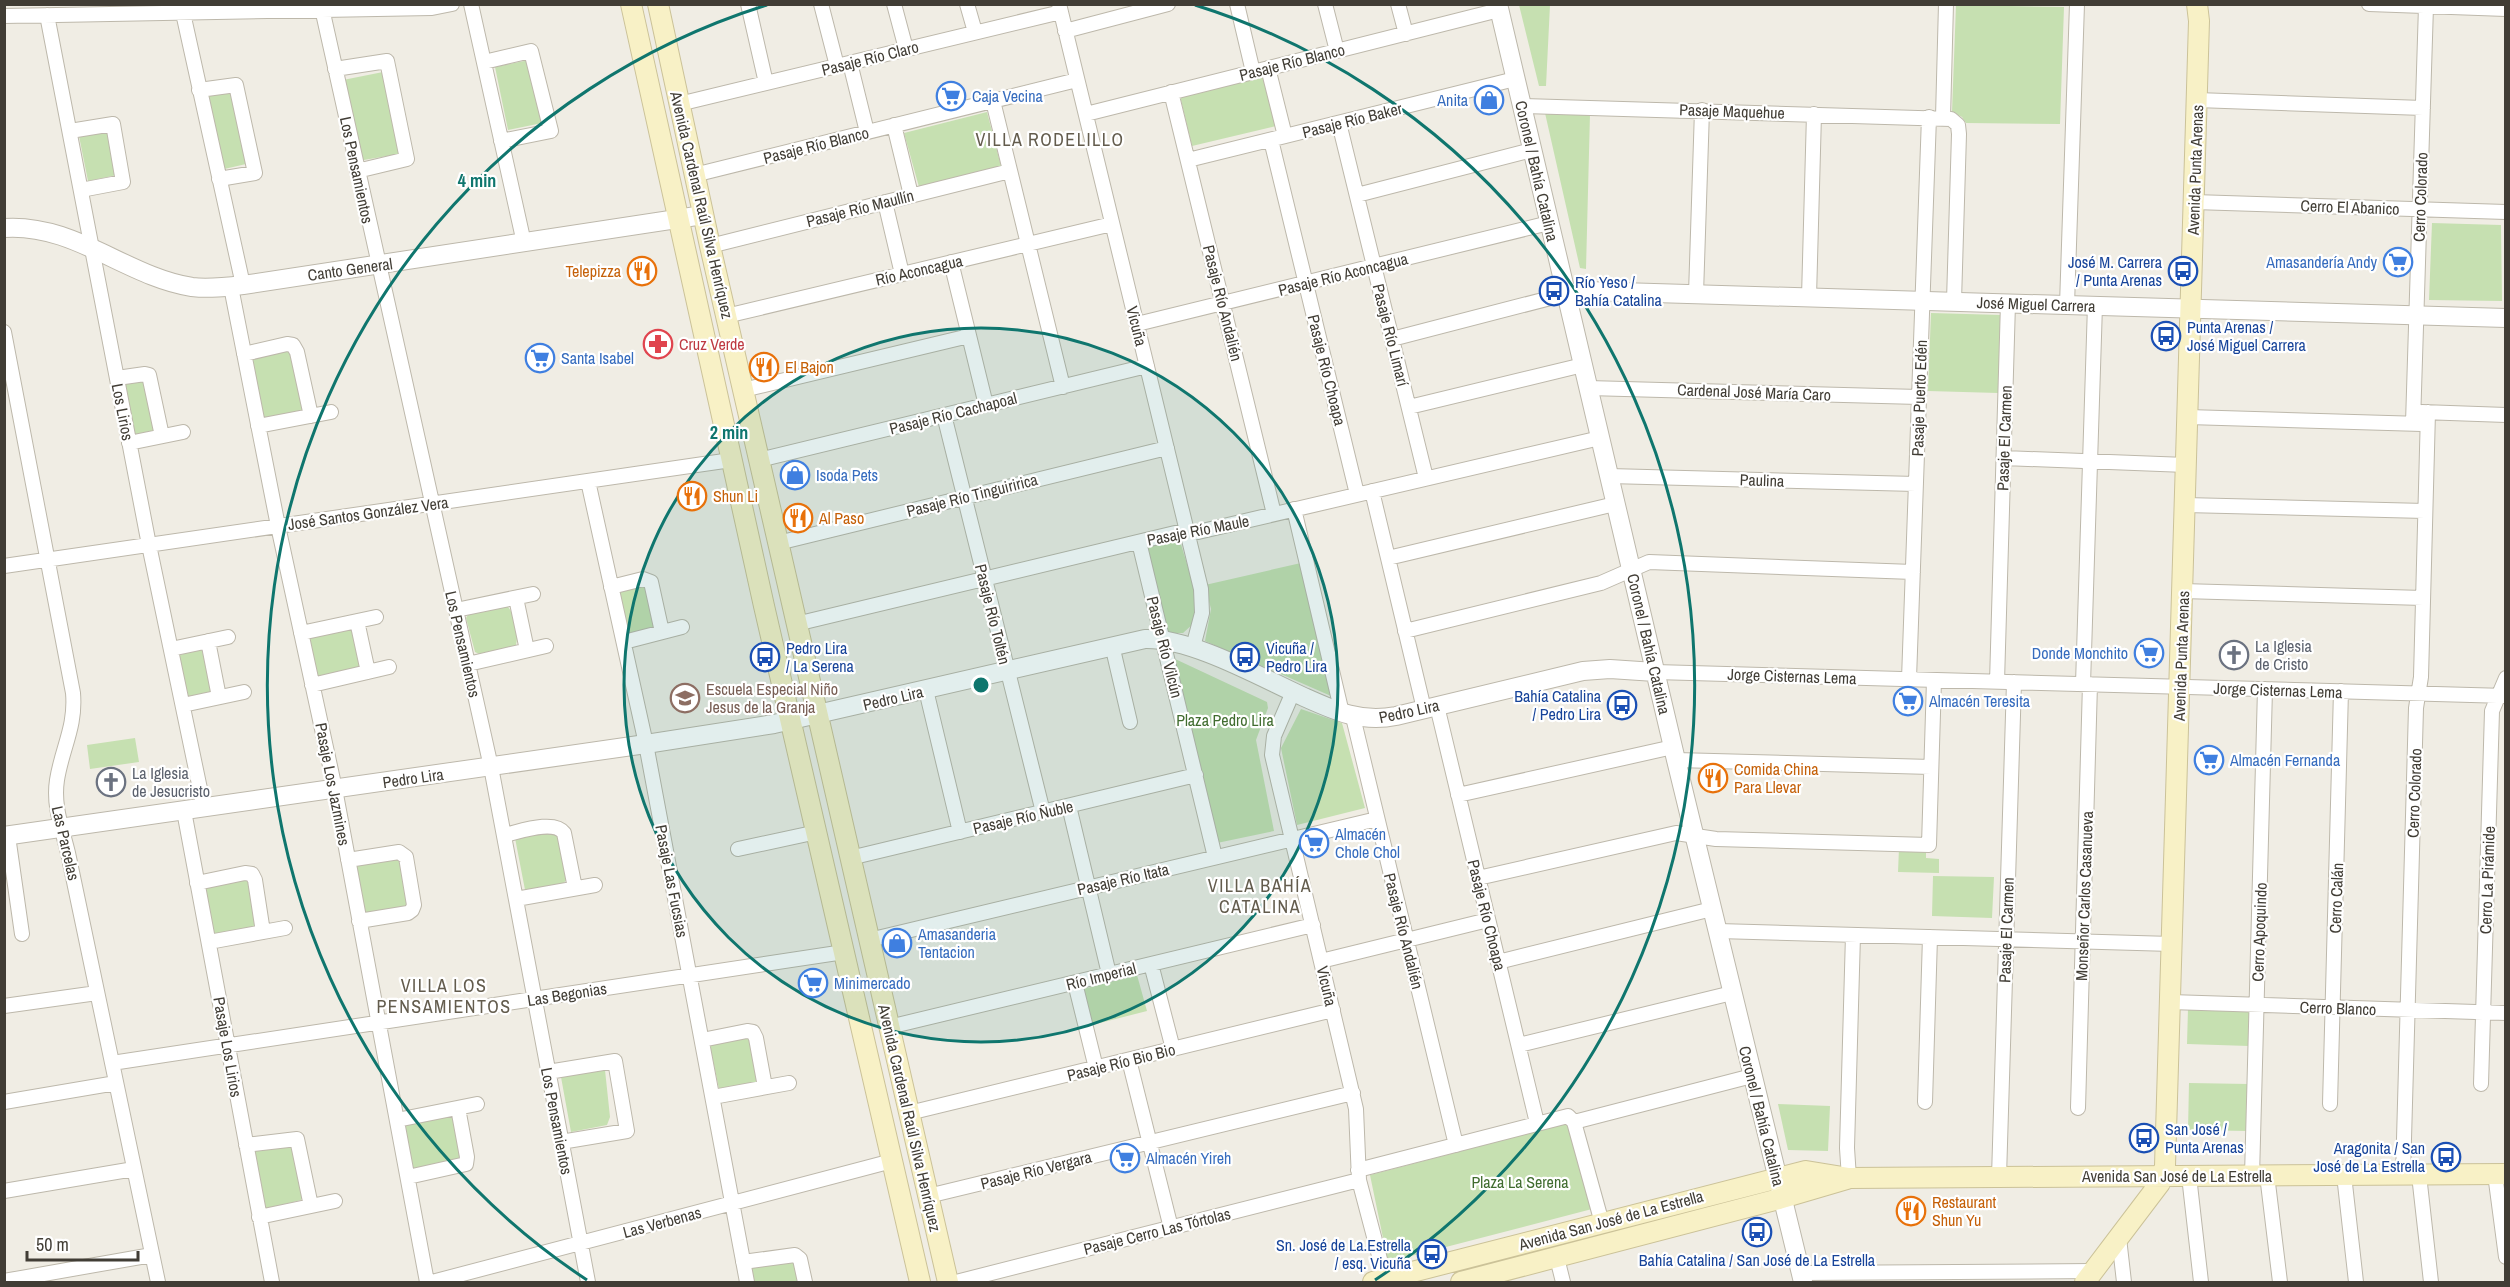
<svg xmlns="http://www.w3.org/2000/svg" width="2510" height="1287" viewBox="0 0 2510 1287" font-family="'Archivo Narrow',sans-serif">
  <style>
    .green { fill: #c6e0b1 }
    .lines { fill: none; stroke-linecap: round; stroke-linejoin: round }
    .minor-casing { stroke: #bdb8ab; stroke-width: 16 }
    .tertiary-casing { stroke: #bdb8ab; stroke-width: 20 }
    .secondary-casing { stroke: #cbc298; stroke-width: 22 }
    .minor { stroke: #fff; stroke-width: 14 }
    .tertiary { stroke: #fff; stroke-width: 18 }
    .secondary { stroke: #f8f1c6; stroke-width: 20 }
    .ring { fill: none; stroke: #0f766e; stroke-width: 3 }
    .labels { text-anchor: middle; dominant-baseline: central; stroke-width: 4.5; stroke-linejoin: round; paint-order: stroke }
    .street-label { font-size: 16px; fill: #413d35; stroke: #fff }
    .shop-label { font-size: 16px; fill: #366cbe; stroke: #fff; text-anchor: start }
    .transit-label { font-size: 16px; fill: #164399; stroke: #fff; text-anchor: start }
    .food-label { font-size: 16px; fill: #c56008; stroke: #fff; text-anchor: start }
    .health-label { font-size: 16px; fill: #be3a42; stroke: #fff; text-anchor: start }
    .worship-label { font-size: 16px; fill: #5b616d; stroke: #fff; text-anchor: start }
    .education-label { font-size: 16px; fill: #785e54; stroke: #fff; text-anchor: start }
    .park-label { font-size: 16px; fill: #406c2f; stroke: #fff }
    .neighbourhood-label { font-size: 18px; letter-spacing: 1.5px; fill: #635c4d; stroke: #fff }
    .centre { fill: #0f766e; stroke: #fff; stroke-width: 3 }
    .ring-label { font-size: 18px; text-anchor: middle; font-weight: bold; fill: #0f766e; stroke: #fff; stroke-width: 4.5; stroke-linejoin: round; paint-order: stroke }
  </style>
  <rect width="100%" height="100%" fill="#f0ede4"/>
  <path class="green" d="M1519,5H1550L1546,86H1539Z
    M1956,5L2064,7L2060,124L1966,123L1962,117L1952,112Z
    M534,59L547,122L508,130L495,67Z
    M383,72L399,154L358,161L343,80Z
    M1262,74L1276,126L1192,146L1180,96Z
    M231,90L246,164L220,170L205,95Z
    M987,112L1001,166L919,187L904,133Z
    M1545,113L1590,114L1586,269L1580,268Z
    M108,130L117,175L88,181L79,136Z
    M2432,223L2501,225L2502,301L2429,300Z
    M1931,313L2001,315L1998,393L1928,391Z
    M285,350L291,353L304,406L301,415L264,424L251,360Z
    M144,377L156,429L153,432L135,435L125,381Z
    M1174,538L1180,541L1197,597L1194,623L1183,633H1167L1146,550L1149,544Z
    M1301,563L1331,696L1205,641L1211,609L1205,585Z
    M643,583L649,586L657,625L651,633L633,635L624,632L616,594L619,588Z
    M505,604C516,613 520,635 515,648L479,654L475,652L466,618L469,613Z
    M352,628L361,668L318,679L309,638Z
    M197,649L202,650L212,691L210,695L189,698L178,656Z
    M1173,658L1267,702L1268,708L1256,740L1274,831L1217,843Z
    M1301,709L1342,723L1365,808L1297,825L1281,748Z
    M135,738L139,762L90,769L87,745Z
    M552,829L559,834L570,876L560,887L526,895L515,838Z
    M1899,848L1926,849V858L1939,859V873L1898,872Z
    M402,857L409,903L406,909L366,915L361,913L355,866L358,861Z
    M1933,876L1994,877L1992,918L1932,916Z
    M244,877L251,882L258,924L253,930L217,936L212,932L204,888Z
    M1137,975L1147,1011L1092,1025L1083,989Z
    M2188,1009L2250,1011L2249,1046L2187,1044Z
    M752,1037L758,1077L755,1083L719,1089L709,1041Z
    M605,1070L610,1117L607,1125L571,1132L561,1077Z
    M2189,1083L2249,1084L2248,1131L2188,1130Z
    M1778,1104L1830,1106L1828,1151L1788,1150Z
    M447,1113L457,1119L464,1157L457,1165L413,1174L404,1125Z
    M1564,1124L1568,1126L1592,1209L1388,1262L1370,1175Z
    M292,1140L304,1194L301,1200L266,1209L254,1146Z
    M797,1262L801,1282H753L751,1269L754,1264Z"/>
  <g class="lines">
    <g class="minor-casing">
      <path id="minor" d="M321,4L491,767L588,1282
        M471,4L524,243
        M748,4L766,83
        M821,4L837,66
        M894,4L906,49
        M967,4L975,32
        M1059,4L1201,589L1202,613L1193,647
        M1237,4L1253,72
        M1325,4L1337,51
        M1398,4L1406,34
        M2369,4L2506,9
        M183,13L243,285
        M47,15L149,545L204,808
        M4,16L432,8L452,4
        M1065,31L1168,4
        M484,62L531,51L551,131L501,141
        M850,63L867,132
        M1268,68L1285,136
        M335,69L387,61L407,159L357,171
        M199,90L236,85L255,173L219,179
        M1171,92L1274,514
        M2197,100L2423,108
        M993,101L1063,387
        M679,104L1061,12
        M1522,106L1951,119L1958,125L1959,134L1954,301
        M1086,114L1499,10
        M1943,117L1946,4
        M1339,123L1426,478
        M894,125L911,195
        M70,131L113,124L123,182L81,190
        M1271,140L1357,494
        M1188,160L1515,79
        M694,175L1077,80
        M1357,195L1532,150
        M885,202L902,274
        M2194,202L2506,212
        M710,246L1010,171
        M951,262L986,405
        M231,287L278,526L335,789L427,1282
        M1696,294L1702,110
        M1809,297L1814,114
        M2067,305L2077,4
        M726,316L1112,224
        M1137,324L1549,223
        M4,332L73,693C76,727 62,748 57,780C53,806 62,828 68,853L158,1282
        M1392,339L1566,294
        M244,354L287,344L293,345L297,352L311,416
        M117,378L145,374L149,375L162,436
        M1588,388L1919,397
        M743,390L969,336
        M1409,407L1583,365
        M2422,412L2506,415
        M944,415L1043,812
        M2188,417L2422,424
        M2413,423L2426,6
        M258,426L331,412
        M129,443L183,432
        M2004,458L2186,465
        M759,460L1147,366
        M1609,476L1916,484
        M588,481L646,744L747,1282
        M1372,491L1424,709
        M2185,505L2425,511
        M1294,509L1342,713
        M1139,542L1215,857
        M778,543L1167,448
        M1388,558L1615,504
        M4,566L731,460
        M611,587L643,579L651,582L662,632
        M2182,591L2423,598
        M516,598L527,650
        M456,610L533,594
        M357,621L368,672
        M796,624L1175,533L1198,532L1600,438
        M1405,631L1601,583L1649,562L1913,572
        M301,633L376,617
        M208,641L219,697
        M624,642L682,627
        M1112,645L1130,722
        M171,649L228,637
        M468,664L546,646
        M1655,672L2506,696
        M1909,679L1929,117
        M1997,682L2008,303
        M2083,684L2095,305
        M312,685L389,667
        M926,690L960,832
        M1293,692L1274,736L1272,755L1356,1109L1359,1180L1386,1282
        M183,705L244,692
        M1437,706L1537,1123
        M1353,717L1456,1145
        M1676,760L1931,767
        M1458,795L1673,747
        M1069,806L1109,974
        M184,811L272,1282
        M504,835C519,832 554,819 564,833L575,888
        M8,836L22,934
        M738,849L817,832
        M850,858L1196,775
        M348,860L399,852L406,857L414,905L412,910L408,913L359,921
        M1478,878L1676,833L1716,839L1929,845L1934,680
        M197,883L245,873L252,874L255,880L263,932
        M516,899L595,885
        M1718,931L2172,944
        M869,940L1377,819
        M209,942L285,928
        M1321,961L1488,920
        M1498,962L1712,909
        M1151,964L1173,1049
        M1075,983L1096,1068
        M2170,1002L2506,1013
        M4,1006L97,993
        M889,1027L1313,925
        M702,1040L747,1031L753,1032L756,1038L765,1087
        M1519,1045L1732,993
        M1129,1060L1171,1228
        M112,1063L844,952
        M548,1072L615,1061L627,1131L561,1142
        M2481,1084L2492,711L2506,678
        M713,1097L789,1083
        M4,1102L116,1083
        M1925,1102L1930,937
        M2330,1104L2341,691
        M2078,1108L2090,684
        M909,1113L1333,1010
        M397,1120L477,1104
        M1574,1122L1752,1076
        M246,1145L297,1139L311,1206
        M1358,1170L1568,1116L1574,1122L1602,1223
        M2495,1174L2506,1257
        M2267,1175L2280,1282
        M2344,1175L2356,1282
        M2403,1175L2416,708L2421,677L2428,412
        M2419,1175L2431,1282
        M2189,1176L2201,1282
        M2252,1176L2265,689
        M408,1177L466,1164L467,1157L458,1108
        M1999,1177L2014,682
        M1849,1178L1847,1148L1853,935
        M4,1191L134,1169
        M928,1196L1353,1093
        M259,1217L335,1201
        M2119,1238L2124,1282
        M1557,1258L1563,1282
        M743,1262L795,1255L800,1259L805,1282
        M1801,1273L2094,1271
        M4,1281L152,1255
        M432,1282L892,1161
        M956,1282L1359,1180"/>
    </g>
    <g class="tertiary-casing">
      <path id="tertiary" d="M1498,4L1676,760L1803,1282
        M4,228C74,223 127,277 192,287C209,289 226,287 243,285L703,215
        M1566,294L1587,291L2506,318
        M4,836L646,744L774,724L1145,639C1192,638 1260,677 1304,697C1335,711 1361,723 1396,716L1583,671L1610,669L1655,672"/>
    </g>
    <g class="secondary-casing">
      <path id="secondary" d="M631,4L764,606L920,1282
        M658,4L710,246L948,1282
        M1373,1282L1806,1171L1849,1178L2506,1174
        M1461,1282L1779,1199L1847,1179
        M2085,1282L2160,1183L2165,1166L2199,21L2197,4"/>
    </g>
    <use href="#minor" class="minor"/>
    <use href="#tertiary" class="tertiary"/>
    <use href="#secondary" class="secondary"/>
  </g>
  <circle cx="981" cy="685" r="357" fill="#0f766e" fill-opacity=".12"/>
  <g class="ring">
    <circle cx="981" cy="685" r="357"/>
    <path d="M587 1280A713 713 0 0 1 767 5M1195 5A713 713 0 0 1 1375 1280"/>
  </g>
  <defs>
    <g id="supermarket-ring" transform="scale(1.5)"><circle r="9.5" fill="#fff" stroke="#3f7fe0" stroke-width="1.5"/><path d="M-6-5.5h2.5l.6 2H6L4.5 2H-2.5L-4.4-4H-6ZM-1.5 3.2a1.3 1.3 0 1 0 .1 0ZM3 3.2a1.3 1.3 0 1 0 .1 0Z" fill="#3f7fe0"/></g>
    <g id="shop-ring" transform="scale(1.5)"><circle r="9.5" fill="#fff" stroke="#3f7fe0" stroke-width="1.5"/><path d="M-5-2.5h2.3a2.7 3.5 0 0 1 5.4 0H5L5.5 6h-11ZM-1.5-2.5h3a1.5 2.3 0 0 0-3 0Z" fill="#3f7fe0"/></g>
    <g id="restaurant-ring" transform="scale(1.5)"><circle r="9.5" fill="#fff" stroke="#e8710a" stroke-width="1.5"/><path d="M-5-6h1v4h1v-4h1v4h1v-4h1v5L-1.5 .5V6h-2V.5L-5-1ZM5-6V6H3V1.5H1.5Q1.5-4 5-6Z" fill="#e8710a"/></g>
    <g id="bus-ring" transform="scale(1.5)"><circle r="9.5" fill="#fff" stroke="#1a4fb4" stroke-width="1.5"/><path d="M-5-6H5V4H4V6H2V4H-2V6H-4V4H-5ZM-3.5-4V0h7V-4ZM-3.5 1.2v1.5H-2V1.2ZM2 1.2v1.5H3.5V1.2Z" fill="#1a4fb4"/></g>
    <g id="pharmacy-ring" transform="scale(1.5)"><circle r="9.5" fill="#fff" stroke="#e0444e" stroke-width="1.5"/><path d="M-2-6h4v4h4v4h-4v4h-4v-4h-4v-4h4Z" fill="#e0444e"/></g>
    <g id="church-ring" transform="scale(1.5)"><circle r="9.5" fill="#fff" stroke="#6b7280" stroke-width="1.5"/><path d="M-1.2-6h2.4v3.5h3.3v2.4h-3.3V6h-2.4V-.1h-3.3v-2.4h3.3Z" fill="#6b7280"/></g>
    <g id="school-ring" transform="scale(1.5)"><circle r="9.5" fill="#fff" stroke="#8d6e63" stroke-width="1.5"/><path d="M0-5L7-2L0 1L-7-2ZM-4 1L0 2.5L4 1V4Q0 6-4 4Z" fill="#8d6e63"/></g>
  </defs>
  <g fill-rule="evenodd">
    <use href="#supermarket-ring" x="951" y="96"/>
    <use href="#shop-ring" x="1489" y="100"/>
    <use href="#supermarket-ring" x="2398" y="262"/>
    <use href="#restaurant-ring" x="642" y="271"/>
    <use href="#bus-ring" x="2183" y="271"/>
    <use href="#bus-ring" x="1554" y="291"/>
    <use href="#bus-ring" x="2166" y="336"/>
    <use href="#pharmacy-ring" x="658" y="344"/>
    <use href="#supermarket-ring" x="540" y="358"/>
    <use href="#restaurant-ring" x="764" y="367"/>
    <use href="#shop-ring" x="795" y="475"/>
    <use href="#restaurant-ring" x="692" y="496"/>
    <use href="#restaurant-ring" x="798" y="518"/>
    <use href="#supermarket-ring" x="2149" y="653"/>
    <use href="#church-ring" x="2234" y="655"/>
    <use href="#bus-ring" x="765" y="657"/>
    <use href="#bus-ring" x="1245" y="657"/>
    <use href="#school-ring" x="685" y="698"/>
    <use href="#supermarket-ring" x="1908" y="701"/>
    <use href="#bus-ring" x="1622" y="705"/>
    <use href="#supermarket-ring" x="2209" y="760"/>
    <use href="#restaurant-ring" x="1713" y="778"/>
    <use href="#church-ring" x="111" y="782"/>
    <use href="#supermarket-ring" x="1314" y="843"/>
    <use href="#shop-ring" x="897" y="943"/>
    <use href="#supermarket-ring" x="813" y="983"/>
    <use href="#bus-ring" x="2144" y="1138"/>
    <use href="#bus-ring" x="2446" y="1157"/>
    <use href="#supermarket-ring" x="1125" y="1158"/>
    <use href="#restaurant-ring" x="1911" y="1211"/>
    <use href="#bus-ring" x="1757" y="1232"/>
    <use href="#bus-ring" x="1432" y="1254"/>
  </g>
  <g class="labels">
    <g class="street-label">
      <text transform="translate(870 58) rotate(-14)">Pasaje Río Claro</text>
      <text transform="translate(1292 62) rotate(-14)">Pasaje Río Blanco</text>
      <text transform="translate(1732 111) rotate(2)">Pasaje Maquehue</text>
      <text transform="translate(1352 120) rotate(-14)">Pasaje Río Baker</text>
      <text transform="translate(816 145) rotate(-14)">Pasaje Río Blanco</text>
      <text transform="translate(357 170) rotate(78)">Los Pensamientos</text>
      <text transform="translate(2195 170) rotate(-88)">Avenida Punta Arenas</text>
      <text transform="translate(1537 171) rotate(77)">Coronel / Bahía Catalina</text>
      <text transform="translate(2420 197) rotate(-88)">Cerro Colorado</text>
      <text transform="translate(702 205) rotate(77)">Avenida Cardenal Raúl Silva Henríquez</text>
      <text transform="translate(2350 207) rotate(2)">Cerro El Abanico</text>
      <text transform="translate(860 208) rotate(-14)">Pasaje Río Maullín</text>
      <text transform="translate(350 269) rotate(-8)">Canto General</text>
      <text transform="translate(919 270) rotate(-13)">Río Aconcagua</text>
      <text transform="translate(1343 274) rotate(-14)">Pasaje Río Aconcagua</text>
      <text transform="translate(1223 303) rotate(76)">Pasaje Río Andalién</text>
      <text transform="translate(2036 304) rotate(2)">José Miguel Carrera</text>
      <text transform="translate(1137 326) rotate(76)">Vicuña</text>
      <text transform="translate(1391 335) rotate(76)">Pasaje Río Limarí</text>
      <text transform="translate(1327 370) rotate(76)">Pasaje Río Choapa</text>
      <text transform="translate(1754 392) rotate(2)">Cardenal José María Caro</text>
      <text transform="translate(1919 398) rotate(-88)">Pasaje Puerto Edén</text>
      <text transform="translate(123 412) rotate(79)">Los Lirios</text>
      <text transform="translate(953 413) rotate(-14)">Pasaje Río Cachapoal</text>
      <text transform="translate(2004 438) rotate(-88)">Pasaje El Carmen</text>
      <text transform="translate(1762 480) rotate(2)">Paulina</text>
      <text transform="translate(972 495) rotate(-14)">Pasaje Río Tinguiririca</text>
      <text transform="translate(368 513) rotate(-8)">José Santos González Vera</text>
      <text transform="translate(1198 530) rotate(-11)">Pasaje Río Maule</text>
      <text transform="translate(993 614) rotate(76)">Pasaje Río Toltén</text>
      <text transform="translate(463 644) rotate(77)">Los Pensamientos</text>
      <text transform="translate(1649 644) rotate(77)">Coronel / Bahía Catalina</text>
      <text transform="translate(1165 647) rotate(76)">Pasaje Río Vilcún</text>
      <text transform="translate(2181 656) rotate(-88)">Avenida Punta Arenas</text>
      <text transform="translate(1792 676) rotate(2)">Jorge Cisternas Lema</text>
      <text transform="translate(2278 690) rotate(2)">Jorge Cisternas Lema</text>
      <text transform="translate(893 698) rotate(-13)">Pedro Lira</text>
      <text transform="translate(1409 711) rotate(-12)">Pedro Lira</text>
      <text transform="translate(413 778) rotate(-8)">Pedro Lira</text>
      <text transform="translate(333 784) rotate(79)">Pasaje Los Jazmines</text>
      <text transform="translate(2414 793) rotate(-88)">Cerro Colorado</text>
      <text transform="translate(1023 817) rotate(-13)">Pasaje Río Ñuble</text>
      <text transform="translate(66 843) rotate(77)">Las Parcelas</text>
      <text transform="translate(1123 879) rotate(-13)">Pasaje Río Itata</text>
      <text transform="translate(2487 880) rotate(-88)">Cerro La Pirámide</text>
      <text transform="translate(672 881) rotate(79)">Pasaje Las Fucsias</text>
      <text transform="translate(2084 896) rotate(-88)">Monseñor Carlos Casanueva</text>
      <text transform="translate(2336 898) rotate(-88)">Cerro Calán</text>
      <text transform="translate(1487 915) rotate(76)">Pasaje Río Choapa</text>
      <text transform="translate(2006 930) rotate(-88)">Pasaje El Carmen</text>
      <text transform="translate(1404 931) rotate(76)">Pasaje Río Andalién</text>
      <text transform="translate(2259 932) rotate(-88)">Cerro Apoquindo</text>
      <text transform="translate(1101 976) rotate(-14)">Río Imperial</text>
      <text transform="translate(1327 986) rotate(77)">Vicuña</text>
      <text transform="translate(567 994) rotate(-9)">Las Begonias</text>
      <text transform="translate(2338 1008) rotate(2)">Cerro Blanco</text>
      <text transform="translate(228 1047) rotate(80)">Pasaje Los Lirios</text>
      <text transform="translate(1121 1062) rotate(-14)">Pasaje Río Bio Bio</text>
      <text transform="translate(1762 1116) rotate(76)">Coronel / Bahía Catalina</text>
      <text transform="translate(910 1118) rotate(77)">Avenida Cardenal Raúl Silva Henríquez</text>
      <text transform="translate(557 1121) rotate(79)">Los Pensamientos</text>
      <text transform="translate(1036 1170) rotate(-14)">Pasaje Río Vergara</text>
      <text x="2177" y="1176">Avenida San José de La Estrella</text>
      <text transform="translate(1611 1220) rotate(-15)">Avenida San José de La Estrella</text>
      <text transform="translate(662 1222) rotate(-15)">Las Verbenas</text>
      <text transform="translate(1157 1231) rotate(-14)">Pasaje Cerro Las Tórtolas</text>
    </g>
    <g class="shop-label">
      <text x="972" y="96">Caja Vecina</text>
      <text x="1468" y="100" text-anchor="end">Anita</text>
      <text x="2377" y="262" text-anchor="end">Amasandería Andy</text>
      <text x="561" y="358">Santa Isabel</text>
      <text x="816" y="475">Isoda Pets</text>
      <text x="2128" y="653" text-anchor="end">Donde Monchito</text>
      <text x="1929" y="701">Almacén Teresita</text>
      <text x="2230" y="760">Almacén Fernanda</text>
      <text x="1335" y="834">Almacén<tspan x="1335" dy="18">Chole Chol</tspan></text>
      <text x="918" y="934">Amasanderia<tspan x="918" dy="18">Tentacion</tspan></text>
      <text x="834" y="983">Minimercado</text>
      <text x="1146" y="1158">Almacén Yireh</text>
    </g>
    <g class="transit-label">
      <text x="2162" y="262" text-anchor="end">José M. Carrera<tspan x="2162" dy="18">/ Punta Arenas</tspan></text>
      <text x="1575" y="282">Río Yeso /<tspan x="1575" dy="18">Bahía Catalina</tspan></text>
      <text x="2187" y="327">Punta Arenas /<tspan x="2187" dy="18">José Miguel Carrera</tspan></text>
      <text x="786" y="648">Pedro Lira<tspan x="786" dy="18">/ La Serena</tspan></text>
      <text x="1266" y="648">Vicuña /<tspan x="1266" dy="18">Pedro Lira</tspan></text>
      <text x="1601" y="696" text-anchor="end">Bahía Catalina<tspan x="1601" dy="18">/ Pedro Lira</tspan></text>
      <text x="2165" y="1129">San José /<tspan x="2165" dy="18">Punta Arenas</tspan></text>
      <text x="2425" y="1148" text-anchor="end">Aragonita / San<tspan x="2425" dy="18">José de La Estrella</tspan></text>
      <text x="1411" y="1245" text-anchor="end">Sn. José de La.Estrella<tspan x="1411" dy="18">/ esq. Vicuña</tspan></text>
      <text x="1757" y="1260" text-anchor="middle">Bahía Catalina / San José de La Estrella</text>
    </g>
    <g class="food-label">
      <text x="621" y="271" text-anchor="end">Telepizza</text>
      <text x="785" y="367">El Bajon</text>
      <text x="713" y="496">Shun Li</text>
      <text x="819" y="518">Al Paso</text>
      <text x="1734" y="769">Comida China<tspan x="1734" dy="18">Para Llevar</tspan></text>
      <text x="1932" y="1202">Restaurant<tspan x="1932" dy="18">Shun Yu</tspan></text>
    </g>
    <g class="health-label">
      <text x="679" y="344">Cruz Verde</text>
    </g>
    <g class="worship-label">
      <text x="2255" y="646">La Iglesia<tspan x="2255" dy="18">de Cristo</tspan></text>
      <text x="132" y="773">La Iglesia<tspan x="132" dy="18">de Jesucristo</tspan></text>
    </g>
    <g class="education-label">
      <text x="706" y="689">Escuela Especial Niño<tspan x="706" dy="18">Jesus de la Granja</tspan></text>
    </g>
    <g class="park-label">
      <text x="1225" y="720">Plaza Pedro Lira</text>
      <text x="1520" y="1182">Plaza La Serena</text>
    </g>
    <g class="neighbourhood-label">
      <text x="1050" y="139">VILLA RODELILLO</text>
      <text x="1260" y="885">VILLA BAHÍA<tspan x="1260" dy="21">CATALINA</tspan></text>
      <text x="444" y="985">VILLA LOS<tspan x="444" dy="21">PENSAMIENTOS</tspan></text>
    </g>
  </g>
  <circle cx="981" cy="685" r="9" class="centre"/>
  <g class="ring-label">
    <text x="477" y="187">4 min</text>
    <text x="729" y="439">2 min</text>
  </g>
  <rect width="2510" height="1287" fill="none" stroke="#413d35" stroke-width="12"/>
  <path d="M27 1251v9h111v-9" fill="none" stroke="#413d35" stroke-width="3"/>
  <text x="36" y="1251" font-size="18" fill="#413d35" stroke="#ffffff" stroke-width="4.5" paint-order="stroke">50 m</text>
</svg>
